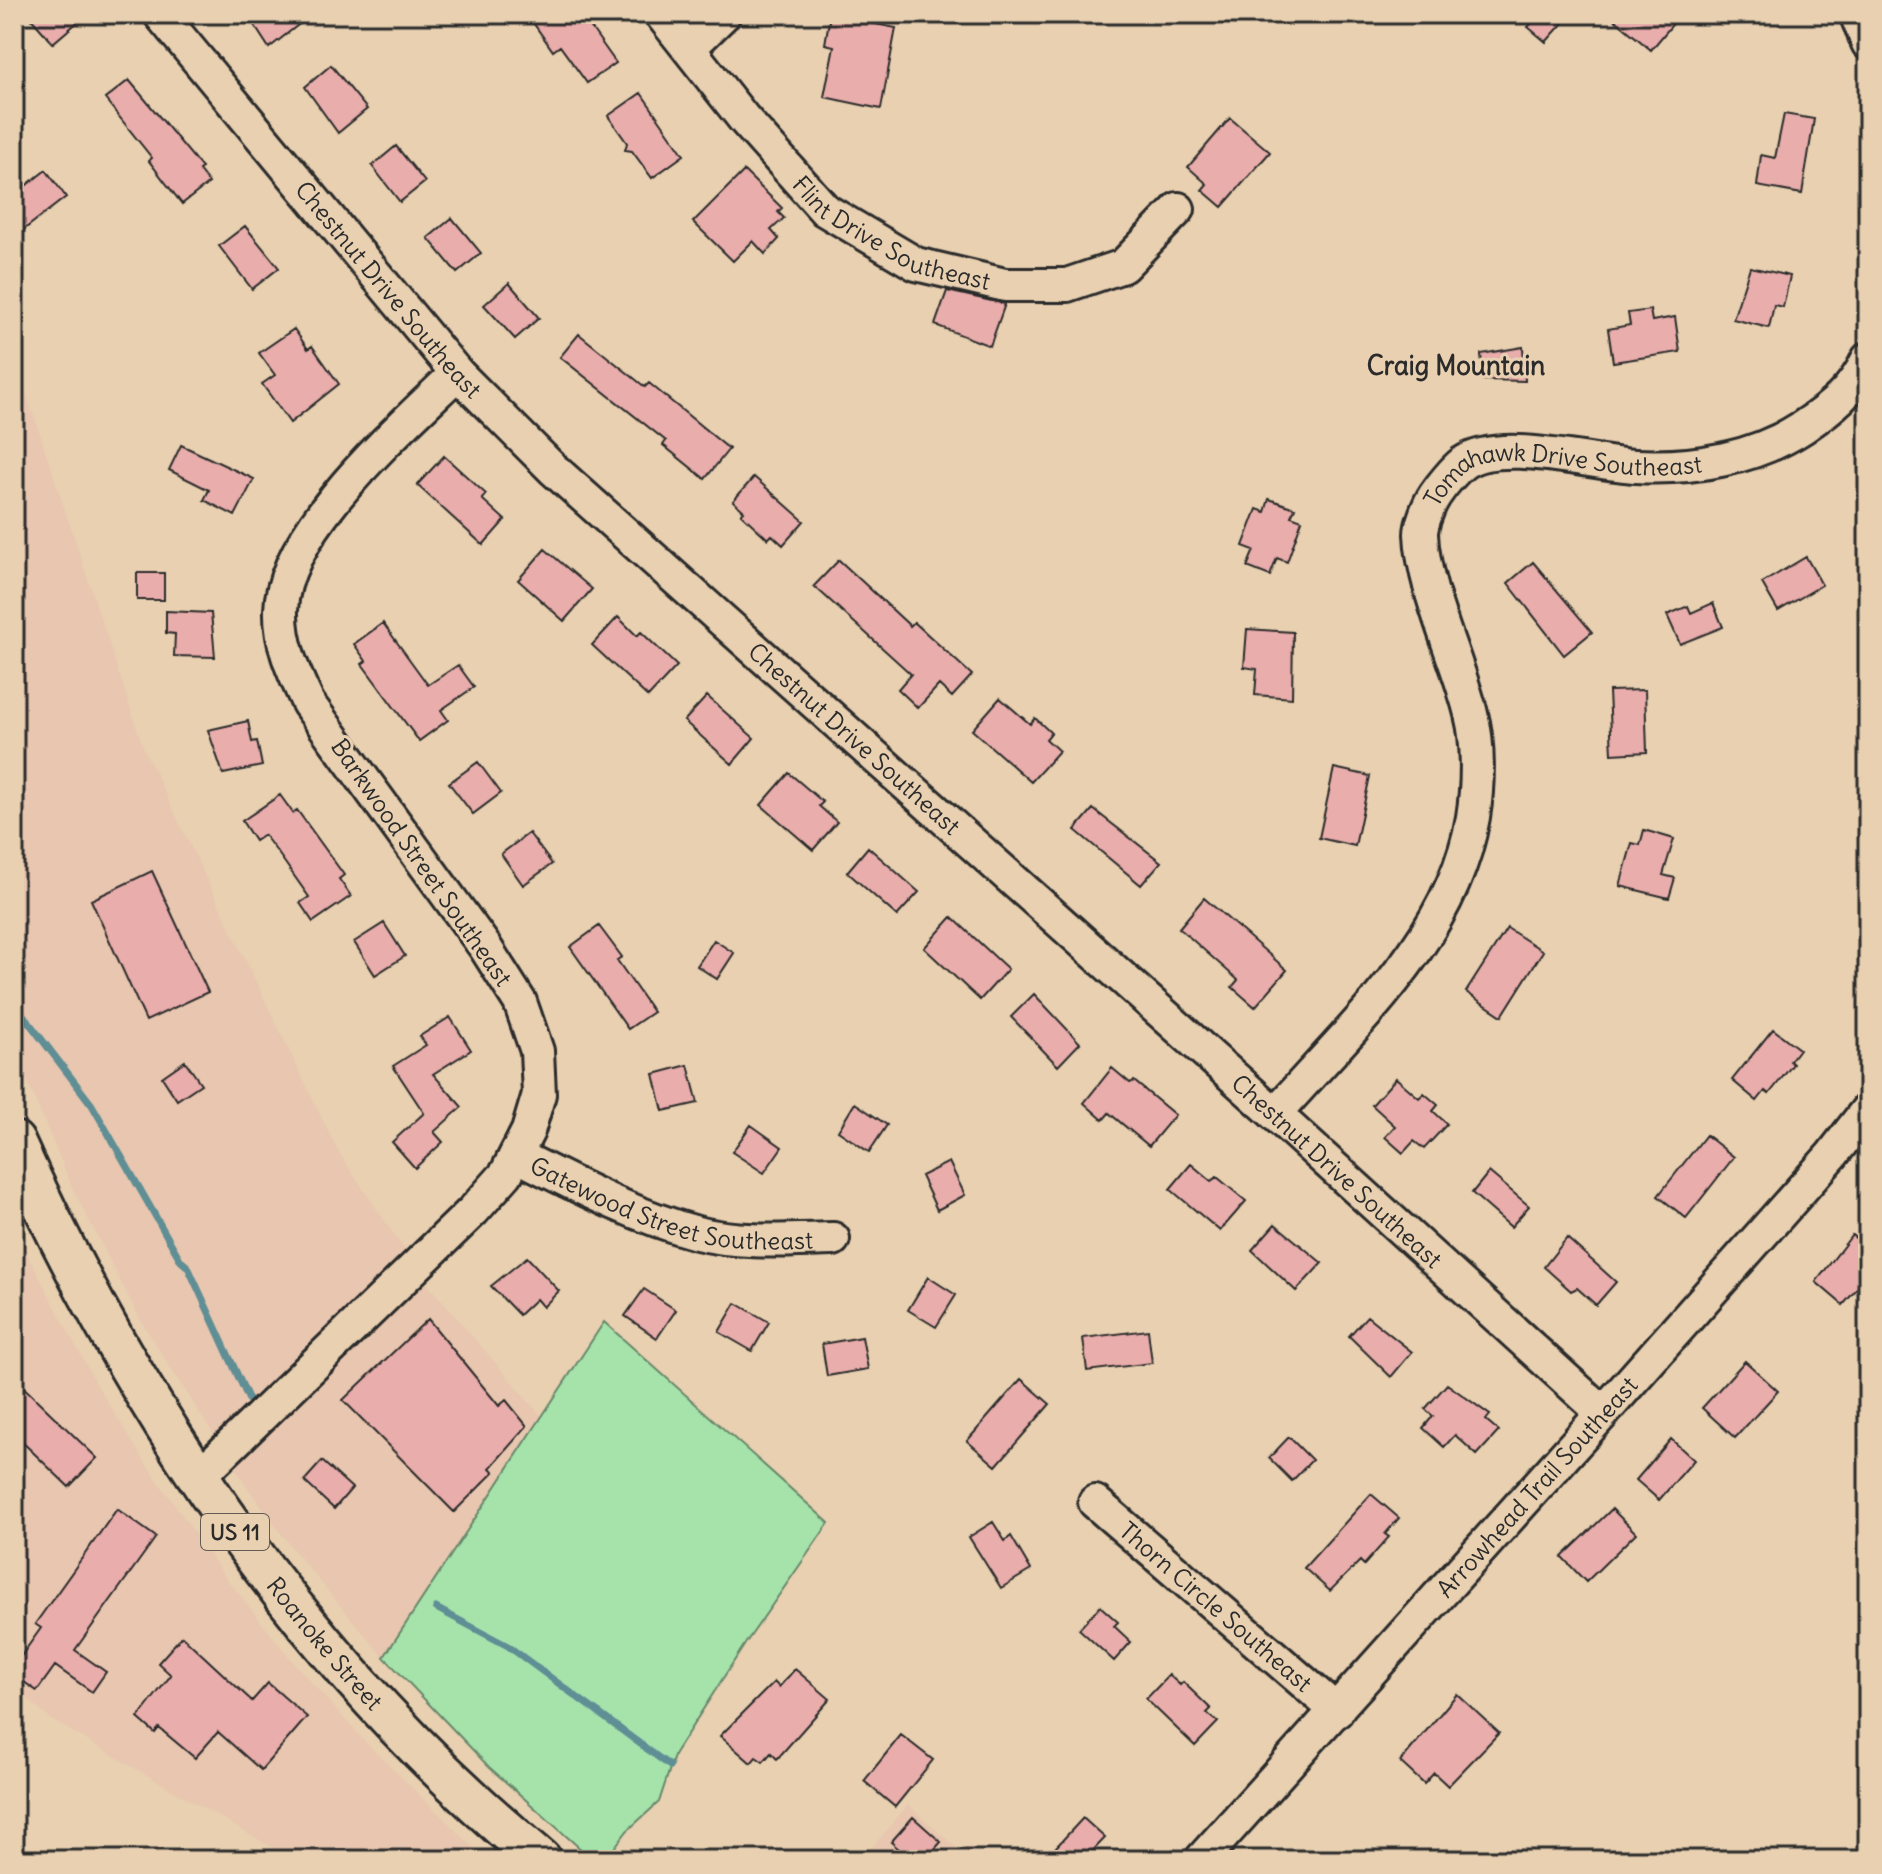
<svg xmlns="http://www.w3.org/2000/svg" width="1882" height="1874" viewBox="0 0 1882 1874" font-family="Delius,sans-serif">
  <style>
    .built { fill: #e8c6af }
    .green { fill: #a5e3ab; stroke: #68876b; stroke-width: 2 }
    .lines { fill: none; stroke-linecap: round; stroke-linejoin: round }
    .stream { stroke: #5e8e95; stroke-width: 7 }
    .building { fill: #e9adab; stroke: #2b2b2b; stroke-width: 2 }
    .minor-casing { stroke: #2b2b2b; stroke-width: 38 }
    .major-casing { stroke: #2b2b2b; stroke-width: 46 }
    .minor { stroke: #e8d0b1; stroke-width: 32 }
    .major { stroke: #e8d0b1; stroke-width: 40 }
    .labels { text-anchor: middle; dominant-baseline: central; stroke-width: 6; stroke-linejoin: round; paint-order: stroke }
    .shield { fill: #e8d0b1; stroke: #645c53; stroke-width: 2 }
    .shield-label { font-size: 22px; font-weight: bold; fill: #2b2b2b }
    .street-label { font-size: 24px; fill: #2b2b2b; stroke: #e8d0b1 }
    .neighbourhood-label { font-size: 26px; font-weight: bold; fill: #2b2b2b; stroke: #e8d0b1 }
  </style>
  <rect width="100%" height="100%" fill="#e8d0b1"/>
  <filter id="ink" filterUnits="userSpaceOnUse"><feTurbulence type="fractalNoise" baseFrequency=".0125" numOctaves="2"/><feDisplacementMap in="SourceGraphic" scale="16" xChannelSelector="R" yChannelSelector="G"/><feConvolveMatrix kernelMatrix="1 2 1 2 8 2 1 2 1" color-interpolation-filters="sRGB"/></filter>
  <g filter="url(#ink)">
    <path class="built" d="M14,356L144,750L338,1152L428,1285L541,1416L384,1657L296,1553L250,1491L144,1326L75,1193L14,1050Z
      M14,1230L96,1384L144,1461L225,1577L293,1662L364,1741L486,1860H294L50,1719L14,1686Z
      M908,1805L970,1860H862Z"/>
    <path class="green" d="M604,1322L829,1523L745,1644L675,1753L659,1802L627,1831L605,1860H593L489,1767L384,1657Z"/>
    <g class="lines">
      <path class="stream" d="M14,1003L92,1105L181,1261L188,1267L249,1400
        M436,1608L508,1646L670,1766"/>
    </g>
    <path class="building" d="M27,14H87L53,43Z
      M247,14H312L269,48Z
      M527,14H576L584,24L587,22L616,63L587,83L560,46L553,51Z
      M1540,14H1571L1546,42L1528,27Z
      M1608,14H1681L1651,50Z
      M830,15L896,28L881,109L824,97L834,46L825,44Z
      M331,65L367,109L338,133L305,87Z
      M129,80L202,168L199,170L209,183L182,204L149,161L152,158L105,99Z
      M641,93L684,155L652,178L632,151L625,150L627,143L608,116Z
      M1784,114L1814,119L1802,194L1757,186L1761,155L1775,158Z
      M1230,118L1270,152L1222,207L1202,190L1207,184L1188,167Z
      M396,146L425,182L400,202L372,166Z
      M46,170L66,197L22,231L14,220V195Z
      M744,171L782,208L778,212L784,218L771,230L779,239L765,254L753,241L733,261L693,222Z
      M452,218L481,253L457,273L428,238Z
      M245,226L279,268L252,289L219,246Z
      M1750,267L1790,276L1783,307L1774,305L1769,328L1733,319Z
      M509,283L539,318L515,339L484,305Z
      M947,291L1005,304L990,346L935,325Z
      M1650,310L1652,321L1675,317L1680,352L1613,362L1608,329L1630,325L1628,313Z
      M294,329L308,349L312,346L339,384L290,423L262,384L275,375L259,353Z
      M579,334L645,387L649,383L729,449L705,479L663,445L666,441L560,357Z
      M1523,347L1525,381L1483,380L1481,354Z
      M181,445L254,479L235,516L204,500L209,490L169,470Z
      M444,456L486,494L482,499L505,520L483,545L417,485Z
      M754,477L804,521L783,545L772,535L768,539L741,514L744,511L733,501Z
      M1269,499L1295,508L1291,516L1302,520L1287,562L1277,558L1270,576L1247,567L1254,550L1243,546L1257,509L1265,512Z
      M545,549L592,589L564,621L518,580Z
      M1806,557L1822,585L1778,611L1762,583Z
      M839,560L910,626L914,622L972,675L952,697L939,685L918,708L898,689L911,674L814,586Z
      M1533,562L1592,632L1564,655L1508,583Z
      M137,573H164V600H137Z
      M1713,603L1723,627L1680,644L1667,615L1688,606L1691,613Z
      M166,611L211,613L215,657L174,656L175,634L166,633Z
      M618,617L637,636L641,632L677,666L648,697L592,645Z
      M383,623L428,685L458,665L474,687L441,710L448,720L419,741L362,664L366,661L354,644Z
      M1247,629L1293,632L1292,698L1255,695L1257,669L1244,667Z
      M1645,690L1647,752L1612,754L1609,691Z
      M707,696L754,738L732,764L684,721Z
      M1000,698L1030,724L1035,718L1051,733L1046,739L1059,751L1031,782L972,730Z
      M248,721L252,742L257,741L262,766L223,774L208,730Z
      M478,762L501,793L473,814L449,783Z
      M1334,768L1370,776L1355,846L1319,838Z
      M789,773L823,802L819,806L837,822L813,850L761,805Z
      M280,795L293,813L297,810L344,875L339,879L351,896L313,922L300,903L309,897L278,853L264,835L255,841L242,821Z
      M1093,809L1161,862L1141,885L1075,830Z
      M1644,830L1674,839L1663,875L1675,878L1669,898L1620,886L1632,843L1640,845Z
      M529,833L552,864L523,885L501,854Z
      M868,847L919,892L897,916L847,872Z
      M152,871L208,992L146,1021L91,900Z
      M1204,898L1287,970L1255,1007L1232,987L1238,980L1179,928Z
      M952,917L1008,969L980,1000L924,948Z
      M384,923L405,956L375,975L354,942Z
      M599,926L622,957L617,960L653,1012L628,1029L570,947Z
      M1507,928L1543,951L1502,1016L1466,992Z
      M714,940L734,953L717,979L697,966Z
      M1034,994L1080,1043L1058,1066L1011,1017Z
      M450,1017L471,1050L433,1074L462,1107L434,1132L443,1142L415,1168L392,1142L424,1113L393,1066L426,1045L420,1036Z
      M1773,1029L1799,1049L1790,1061L1793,1064L1769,1094L1765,1091L1757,1101L1732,1080Z
      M185,1061L201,1084L177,1100L162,1077Z
      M688,1065L698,1103L663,1111L654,1074Z
      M1112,1068L1130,1083L1134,1081L1175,1115L1149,1146L1109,1113L1103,1120L1084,1103Z
      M1396,1078L1419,1098L1424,1093L1438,1105L1433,1111L1447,1124L1424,1149L1414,1141L1403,1153L1385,1137L1395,1126L1372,1105Z
      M855,1103L887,1125L869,1152L838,1131Z
      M751,1125L782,1147L764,1173L732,1152Z
      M1706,1135L1734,1157L1686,1218L1658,1196Z
      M949,1162L965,1195L937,1210L921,1176Z
      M1191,1164L1211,1181L1217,1177L1246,1201L1220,1231L1170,1189Z
      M1489,1172L1529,1206L1511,1227L1472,1193Z
      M1275,1224L1322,1263L1296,1291L1252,1250Z
      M1852,1235L1868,1249V1276L1843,1305L1816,1282Z
      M1567,1238L1616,1282L1596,1305L1577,1288L1571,1291L1544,1267Z
      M527,1257L559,1291L543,1307L536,1299L519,1315L491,1286Z
      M928,1277L956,1295L936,1327L908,1310Z
      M644,1289L676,1310L657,1338L625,1316Z
      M736,1303L769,1322L752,1351L719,1332Z
      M1367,1316L1412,1352L1391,1377L1349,1336Z
      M428,1319L499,1406L506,1400L527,1426L490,1468L494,1472L454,1512L343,1400Z
      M1148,1330L1152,1363L1087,1371L1083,1338Z
      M862,1337L868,1369L827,1376L822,1344Z
      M1745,1361L1778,1391L1735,1438L1702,1408Z
      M14,1378L97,1458L69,1487L14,1434Z
      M1021,1379L1050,1404L996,1466L967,1441Z
      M1447,1384L1490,1415L1486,1420L1499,1431L1477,1455L1455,1435L1444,1447L1423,1428L1433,1416L1425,1409Z
      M1289,1437L1312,1460L1292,1481L1269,1458Z
      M1671,1439L1694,1460L1659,1500L1636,1480Z
      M322,1461L352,1488L334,1509L304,1481Z
      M1371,1494L1399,1518L1385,1534L1389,1537L1364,1565L1360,1561L1330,1591L1304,1568Z
      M117,1509L156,1537L75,1650L106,1672L92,1692L55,1666L37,1691L14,1675V1666L41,1628L35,1624Z
      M1612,1509L1636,1533L1586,1582L1562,1557Z
      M993,1522L1005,1541L1011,1536L1031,1570L1001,1588L969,1537Z
      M1100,1606L1118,1622L1114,1626L1131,1642L1114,1661L1079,1629Z
      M182,1636L252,1701L268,1683L307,1717L261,1770L218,1732L195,1758L159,1728L155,1733L138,1718L171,1675L158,1663Z
      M795,1669L830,1699L777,1759L771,1753L763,1762L756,1757L751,1763L720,1736L774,1682L779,1687Z
      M1169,1675L1180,1685L1183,1682L1211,1709L1207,1713L1218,1722L1195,1746L1146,1699Z
      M1457,1694L1499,1733L1448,1786L1434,1773L1424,1784L1400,1762Z
      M901,1735L933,1760L895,1807L864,1781Z
      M913,1817L941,1842L925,1860H911L891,1842Z
      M1083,1818L1105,1838L1084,1860H1044Z"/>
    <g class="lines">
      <g class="minor-casing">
        <g id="minor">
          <path id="s1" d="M160,14L457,373L553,469L1275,1114L1603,1413"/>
          <path id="s2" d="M661,14L744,119L825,210L916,264L1005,285H1067L1123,266L1178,209"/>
          <path d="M1856,14L1868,43"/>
          <path d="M689,48L724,14"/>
          <path id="s3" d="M1275,1114C1352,1026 1453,938 1473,817C1478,786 1479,744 1471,714C1458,660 1423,589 1421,534C1421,524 1429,504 1435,495C1441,486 1454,470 1463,463C1501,437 1591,464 1635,466C1693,469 1754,459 1803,427C1831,408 1853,391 1868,359"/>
          <path id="s4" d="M516,1155C574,1184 634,1216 697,1233C741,1244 789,1240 833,1239"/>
          <path d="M197,1478L474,1210L506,1174L528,1131L539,1094L537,1051L520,1002L485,947L308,703C294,673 280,645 281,610C283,529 402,427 457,373"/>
          <path id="s5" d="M1095,1502L1337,1711"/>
          <path id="s6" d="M1201,1860L1603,1413L1832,1155L1868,1109"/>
        </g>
      </g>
      <g class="major-casing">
        <g id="major">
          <path id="s7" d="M14,1142C136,1414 309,1669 541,1860"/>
        </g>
      </g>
      <use href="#minor" class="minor"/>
      <use href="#major" class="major"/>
    </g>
  </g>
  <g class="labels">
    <rect class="shield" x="201" y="1514" width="68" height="36" rx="6"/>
    <g class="shield-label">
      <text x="235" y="1532">US 11</text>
    </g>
    <g class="street-label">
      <text stroke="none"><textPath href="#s2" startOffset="326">Flint Drive Southeast</textPath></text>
      <text stroke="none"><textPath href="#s1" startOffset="358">Chestnut Drive Southeast</textPath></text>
      <text stroke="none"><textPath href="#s3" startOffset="832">Tomahawk Drive Southeast</textPath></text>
      <text stroke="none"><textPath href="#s1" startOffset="1006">Chestnut Drive Southeast</textPath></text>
      <text transform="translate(422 862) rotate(55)">Barkwood Street Southeast</text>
      <text stroke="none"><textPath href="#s1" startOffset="1654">Chestnut Drive Southeast</textPath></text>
      <text stroke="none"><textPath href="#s4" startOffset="166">Gatewood Street Southeast</textPath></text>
      <text stroke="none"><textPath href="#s6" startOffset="502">Arrowhead Trail Southeast</textPath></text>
      <text stroke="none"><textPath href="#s5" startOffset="160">Thorn Circle Southeast</textPath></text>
      <text stroke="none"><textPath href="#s7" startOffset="592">Roanoke Street</textPath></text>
    </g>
    <g class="neighbourhood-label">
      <text x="1456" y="365">Craig Mountain</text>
    </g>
  </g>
  <rect width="1882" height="1874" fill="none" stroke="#e8d0b1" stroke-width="48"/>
  <rect x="24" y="24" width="1834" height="1826" fill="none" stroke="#2b2b2b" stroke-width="3" filter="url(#ink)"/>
</svg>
